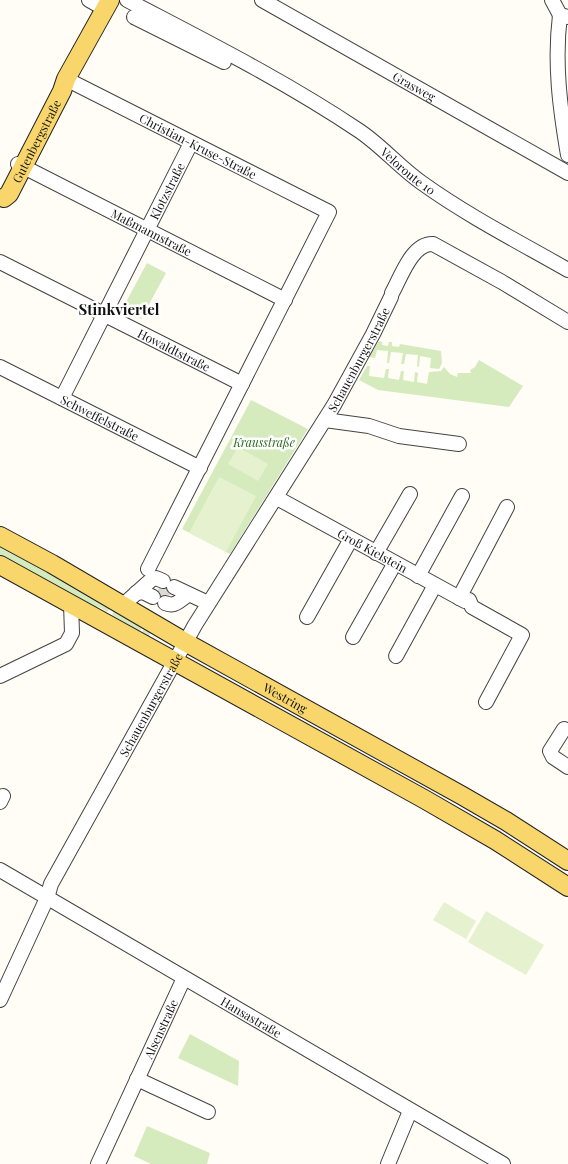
<svg xmlns="http://www.w3.org/2000/svg" width="568" height="1164" viewBox="0 0 568 1164" font-family="'Playfair Display',serif">
  <style>
    .green { fill: #d5ebbd }
    .pitch { fill: #e6f2cf }
    .lines { fill: none; stroke-linecap: round; stroke-linejoin: round }
    .minor-tunnel { stroke: #dbdad3; stroke-width: 14; stroke-dasharray: 14 7; stroke-linecap: butt }
    .minor-casing { stroke: #444; stroke-width: 16 }
    .major-casing { stroke: #222; stroke-width: 20 }
    .minor { stroke: #fff; stroke-width: 14 }
    .major { stroke: #f9d66b; stroke-width: 18 }
    .labels { text-anchor: middle; dominant-baseline: central; stroke-width: 5; stroke-linejoin: round; paint-order: stroke }
    .street-label { font-size: 12px; fill: #111; stroke: #fff }
    .park-label { font-size: 12px; font-style: italic; fill: #2f6b1f; stroke: #fff }
    .quarter-label { font-size: 15px; font-weight: bold; fill: #111; stroke: #fff }
  </style>
  <rect width="100%" height="100%" fill="#fffdf5"/>
  <path class="green" d="M147,263L166,273L141,319C133,315 127,312 126,302Z
    M379,341L382,342V345L388,346L389,342H392V346L399,347L400,344L441,351L442,363L439,369L430,368L431,358L420,356L419,367L417,366L418,355L406,354L404,364H401L403,353L391,352L389,363H387L388,351L377,350L375,358L369,357Z
    M479,360L523,386L509,407L378,390L359,380L367,366H370L369,376L384,378L386,369H389L388,378L399,380L401,371H404L403,380L414,382L415,372L418,373L417,382L427,384L429,372L441,371L444,367L450,374L457,377L458,373H471L470,370L475,367Z
    M251,400L308,429L230,554L182,529Z
    M0,543L104,600L102,605L105,607L108,603L112,605L107,612L101,608L81,603L0,559Z
    M116,607L117,608L115,612L121,616L123,612L153,629L149,636L142,632L144,629L142,627L140,631L112,615Z
    M190,1034L239,1061L238,1086L178,1058Z
    M147,1126L210,1153L207,1164H151L134,1156Z"/>
  <path class="pitch" d="M238,447L268,464L258,481L228,464Z
    M219,477L256,496L226,552L189,533Z
    M444,902L476,921L466,939L433,920Z
    M486,911L544,945L526,975L468,942Z"/>
  <g class="lines">
    <path class="minor-tunnel" d="M157,591L168,598"/>
    <g class="minor-casing">
      <g id="minor">
        <path d="M89,0L105,9"/>
        <path id="s1" d="M127,0C205,41 285,81 358,130C381,145 399,167 422,183C468,216 519,242 568,270"/>
        <path id="s2" d="M262,0L568,173"/>
        <path d="M552,0L560,15"/>
        <path d="M134,17L224,62"/>
        <path d="M568,17L560,15C554,63 560,108 568,155"/>
        <path id="s3" d="M66,79L329,212L148,569"/>
        <path id="s4" d="M18,164L285,300"/>
        <path id="s5" d="M0,262L242,384"/>
        <path d="M392,293C401,277 412,243 433,244L502,282L568,322"/>
        <path id="s6" d="M0,367L200,468"/>
        <path id="s7" d="M62,398L191,143"/>
        <path d="M325,420L369,426L399,436L459,444"/>
        <path id="s8" d="M277,498L465,601L469,600L472,607L522,635L486,702"/>
        <path d="M376,553L410,494"/>
        <path d="M418,576L462,496"/>
        <path d="M174,587L208,603"/>
        <path d="M136,593L143,592L153,597"/>
        <path d="M459,598L507,507"/>
        <path d="M165,603C174,607 178,602 185,597"/>
        <path d="M122,606L151,580L156,578L163,581"/>
        <path d="M307,617L351,539"/>
        <path d="M353,637L395,563"/>
        <path d="M396,656L435,585"/>
        <path d="M0,676L66,644L72,633L71,604"/>
        <path d="M564,729L550,751L553,757L568,767"/>
        <path d="M0,802L3,796"/>
        <path id="s9" d="M0,870L503,1164"/>
        <path id="s10" d="M0,1000L47,898L51,884L195,625L334,405L373,334L391,297"/>
        <path d="M137,1079L208,1112"/>
        <path id="s11" d="M98,1164L184,978"/>
        <path d="M388,1164L410,1111"/>
      </g>
    </g>
    <g class="major-casing">
      <g id="major">
        <path id="s12" d="M4,198L9,194L62,91L66,79L110,0"/>
        <path id="s13" d="M0,536L52,564L185,642L461,795L506,821L568,861"/>
        <path d="M0,565L424,799L495,840L568,887"/>
      </g>
    </g>
    <use href="#minor" class="minor"/>
    <use href="#major" class="major"/>
  </g>
  <g class="labels">
    <g class="street-label">
      <text stroke="none"><textPath href="#s2" startOffset="175">Grasweg</textPath></text>
      <text stroke="none"><textPath href="#s12" startOffset="66">Gutenbergstraße</textPath></text>
      <text stroke="none"><textPath href="#s3" startOffset="148">Christian-Kruse-Straße</textPath></text>
      <text stroke="none"><textPath href="#s1" startOffset="330">Veloroute 10</textPath></text>
      <text stroke="none"><textPath href="#s7" startOffset="232">Klotzstraße</textPath></text>
      <text stroke="none"><textPath href="#s4" startOffset="150">Maßmannstraße</textPath></text>
      <text stroke="none"><textPath href="#s5" startOffset="195">Howaldtstraße</textPath></text>
      <text stroke="none"><textPath href="#s10" startOffset="735">Schauenburgerstraße</textPath></text>
      <text stroke="none"><textPath href="#s6" startOffset="112">Schweffelstraße</textPath></text>
      <text stroke="none"><textPath href="#s8" startOffset="109">Groß Kielstein</textPath></text>
      <text stroke="none"><textPath href="#s13" startOffset="328">Westring</textPath></text>
      <text stroke="none"><textPath href="#s10" startOffset="332">Schauenburgerstraße</textPath></text>
      <text stroke="none"><textPath href="#s9" startOffset="291">Hansastraße</textPath></text>
      <text stroke="none"><textPath href="#s11" startOffset="149">Alsenstraße</textPath></text>
    </g>
    <g class="park-label">
      <text x="264" y="442">Krausstraße</text>
    </g>
    <g class="quarter-label">
      <text x="119" y="309">Stinkviertel</text>
    </g>
  </g>
</svg>
